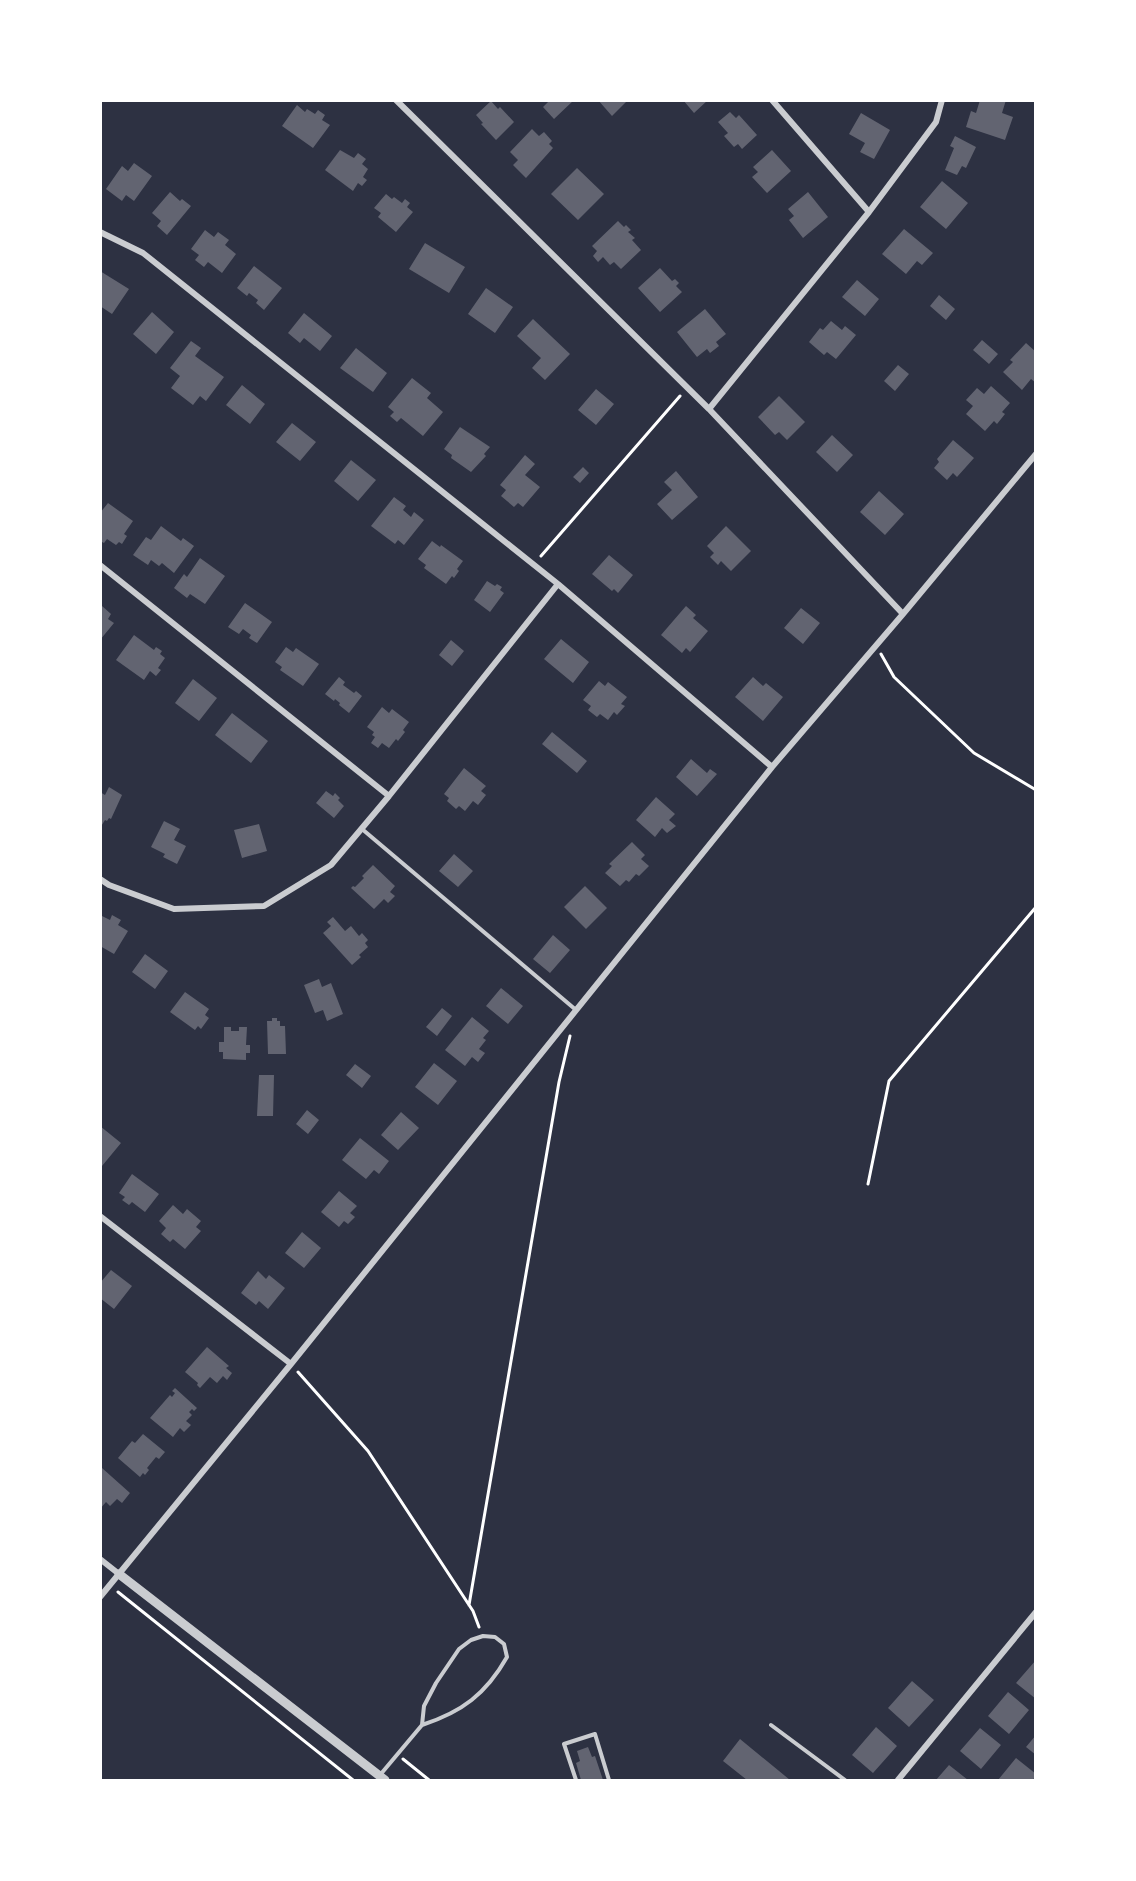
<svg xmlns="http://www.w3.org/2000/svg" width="1136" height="1881" viewBox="0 0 1136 1881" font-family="'PT Sans Narrow',sans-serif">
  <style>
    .building { fill: #626471 }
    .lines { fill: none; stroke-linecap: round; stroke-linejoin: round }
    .path { stroke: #fff; stroke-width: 3 }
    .service { stroke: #caccd0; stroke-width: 4 }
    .minor { stroke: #caccd0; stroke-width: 6 }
    .tertiary { stroke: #caccd0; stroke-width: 9 }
  </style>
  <rect width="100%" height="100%" fill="#2d3142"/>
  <path class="building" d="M550,100H574L554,119L543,107Z
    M598,100H628L612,116Z
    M683,100H708L694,113Z
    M980,100H1006L1002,113L1013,117L1005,140L966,127L971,111L976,113Z
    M491,101L498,109L500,107L514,122L496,140L481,124L483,123L476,115Z
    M297,105L305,112L307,109L315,114L318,110L325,115L322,120L330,125L313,148L282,126Z
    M730,112L736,118L739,115L757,135L742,149L738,144L734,147L724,136L728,133L718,122Z
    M861,113L890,130L874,159L860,152L865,143L849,134Z
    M532,129L539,136L544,132L552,141L549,144L553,148L526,178L513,165L518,160L510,152Z
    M955,136L976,147L966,168L962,166L957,175L945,170L954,148L950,146Z
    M340,150L354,158L358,153L366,159L362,164L368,169L363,177L367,180L362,186L358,183L353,191L325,170Z
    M772,150L791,171L767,193L752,177L758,172L753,167Z
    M134,163L152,176L134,201L126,195L122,201L106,189L122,166L128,171Z
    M577,168L604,194L578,220L551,194Z
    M942,181L968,203L946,229L920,207Z
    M170,192L180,201L182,199L191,206L167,235L157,226L161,221L152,213Z
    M808,192L828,217L803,238L789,220L794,216L788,209Z
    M386,194L392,199L394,197L402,203L405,199L410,203L407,207L413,212L396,232L378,217L381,213L374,208Z
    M618,221L624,227L626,225L631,230L628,232L635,238L632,240L641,250L621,269L614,262L610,265L603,257L598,262L593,256L597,251L592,246Z
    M904,229L933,253L922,265L917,261L906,274L882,254Z
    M205,230L214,237L218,232L229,240L225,245L236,254L222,273L208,262L204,267L195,260L199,255L191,249Z
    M425,243L465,267L449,293L409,269Z
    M254,266L282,288L264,310L256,303L258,300L249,293L247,296L237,288Z
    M660,268L672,281L675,279L679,283L676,286L682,292L660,312L638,288Z
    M100,271L129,289L112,314L100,306Z
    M857,280L879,299L865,316L842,297Z
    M486,288L513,307L495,333L468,314Z
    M939,295L955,309L946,320L930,306Z
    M705,309L726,334L716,342L719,346L710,353L707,349L697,357L677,332Z
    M152,312L174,332L156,354L133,334Z
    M304,313L332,336L320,351L304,338L300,343L288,333Z
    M533,319L570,354L545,380L532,368L541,358L517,336Z
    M831,321L842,330L845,326L856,335L836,359L827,352L824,355L809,342L820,328L823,330Z
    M982,340L998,354L989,364L973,350Z
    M191,341L201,348L195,356L224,377L206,401L200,396L193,405L171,388L180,376L170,368Z
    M1026,343L1036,352V383L1031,379L1022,390L1003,372L1013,362L1010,360Z
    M356,348L387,373L373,392L340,368Z
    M898,365L909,374L895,391L884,381Z
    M412,378L431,393L427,398L443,412L423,436L401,418L397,422L390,416L394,412L388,407Z
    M242,385L265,404L250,424L226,405Z
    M991,386L1010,403L1002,412L1005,414L997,424L994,421L985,431L966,414L973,406L966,400L977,388L984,394Z
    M596,389L614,404L596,425L578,410Z
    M779,396L805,422L787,440L779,432L775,435L758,417Z
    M292,423L316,442L300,461L276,442Z
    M460,427L490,447L484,454L486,456L471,472L451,458L452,455L444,449Z
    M832,435L853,455L837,472L816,452Z
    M953,440L974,458L957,477L953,473L947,480L934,468L939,462L937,459Z
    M525,455L535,464L525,475L540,487L523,507L518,503L514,507L501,496L506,490L500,485Z
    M351,460L376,480L358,501L334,481Z
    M583,467L589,473L580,483L573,477Z
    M676,471L698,497L672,520L657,504L672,490L664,482Z
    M879,491L904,514L885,535L860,512Z
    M394,497L406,506L403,510L411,517L414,512L424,520L404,545L398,540L395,544L371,526Z
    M108,503L133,521L124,534L127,536L122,544L119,542L116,545L107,539L104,543L100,541V513Z
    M161,526L181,541L183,538L194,546L174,573L162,563L159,566L151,560L148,565L133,555L146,537L151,540Z
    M726,526L751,551L731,571L721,561L718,565L710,557L714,553L707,546Z
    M432,541L440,547L441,545L463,561L457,569L459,571L454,578L452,576L446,584L424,568L426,565L418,559Z
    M609,555L633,575L618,593L614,589L612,591L592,574Z
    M200,558L225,576L205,604L190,594L187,598L174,588L184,574L187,577Z
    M487,581L495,586L497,584L502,587L500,590L504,593L490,612L474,600Z
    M245,603L272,622L257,643L249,638L251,635L243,629L239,634L228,627Z
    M102,606L111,614L108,619L114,623L100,640Z
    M686,606L696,615L693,618L708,631L690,652L686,648L682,653L661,635Z
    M801,608L820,623L803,644L784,628Z
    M134,635L154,650L156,647L162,651L160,654L165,658L158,668L161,670L156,676L150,671L144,680L116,660Z
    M561,639L589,662L573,683L544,659Z
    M451,640L464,651L452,666L439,655Z
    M286,647L293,652L296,648L319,664L303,686L280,670L282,667L275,662Z
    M339,677L345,682L343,685L354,693L356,691L362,696L349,713L339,705L340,703L335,699L334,701L325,694Z
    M753,677L763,686L766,683L783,697L763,721L735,697Z
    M193,679L217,698L199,721L175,703Z
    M599,681L605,686L608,682L627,697L621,704L625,706L617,715L614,712L608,720L600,714L597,717L588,710L591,706L583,700Z
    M382,707L389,713L392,709L409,722L403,730L405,732L398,741L396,739L389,748L382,743L378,748L371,743L375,737L372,735L374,732L367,727Z
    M232,713L268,741L251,763L215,735Z
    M552,732L587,761L577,773L542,744Z
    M691,759L707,773L710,769L717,774L697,796L676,777Z
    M464,768L486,786L481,791L486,795L478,805L473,801L465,811L459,806L456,809L447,801L449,798L444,794Z
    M109,787L122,795L111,819L109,818L107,821L105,820L100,828V792L105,795Z
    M326,791L333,796L335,793L340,798L338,800L344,806L334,818L316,803Z
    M656,797L675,814L669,820L676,826L667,833L662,828L655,837L636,820Z
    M164,821L180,829L174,840L186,846L177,864L163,857L165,854L151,847Z
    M259,824L267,851L242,858L234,830Z
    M632,842L645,855L641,859L649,866L639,876L636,874L629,882L626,880L620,886L605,873L612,866L609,864Z
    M454,854L473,871L458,887L439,871Z
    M373,865L395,886L390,892L395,896L388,903L384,899L374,909L351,888L353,886L355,887L364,878L362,876Z
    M585,886L607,908L586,929L564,907Z
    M100,915L110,920L112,915L121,920L118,925L128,931L114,954L100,946Z
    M333,917L345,931L351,926L359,936L362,933L368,940L365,943L368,947L359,955L361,957L352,965L323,933L331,926L327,922Z
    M553,935L570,950L550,973L533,959Z
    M145,954L168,971L155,989L132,972Z
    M319,979L322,987L331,983L343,1014L327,1021L323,1010L315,1013L304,985Z
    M501,988L523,1006L508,1024L486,1006Z
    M185,992L209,1009L205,1015L209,1018L201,1029L198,1026L195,1030L170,1012Z
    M442,1008L452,1016L437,1036L426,1027Z
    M472,1017L489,1031L483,1038L486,1040L479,1049L485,1053L478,1062L472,1057L465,1066L445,1050Z
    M272,1018H277V1021H280V1026H285L286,1054H268L267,1021H272Z
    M224,1027H231V1031H239V1027H247L246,1045H250V1053H246V1060L223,1059V1052H219V1042H224Z
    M434,1063L457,1081L438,1105L415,1087Z
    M355,1064L371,1076L362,1088L346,1075Z
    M259,1075H274L273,1116H257Z
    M307,1110L319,1120L308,1134L296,1124Z
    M401,1112L419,1128L398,1150L381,1135Z
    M100,1126L121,1143L102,1166L100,1165Z
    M360,1138L389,1161L379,1174L374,1170L366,1179L342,1160Z
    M132,1174L159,1194L145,1212L132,1202L129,1205L122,1200L125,1197L119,1193Z
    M339,1191L357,1206L350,1213L355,1217L348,1224L344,1221L339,1227L321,1212Z
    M173,1205L183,1214L187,1209L201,1221L196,1227L201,1231L185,1249L173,1239L170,1242L161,1234L166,1228L159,1221Z
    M302,1232L321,1248L304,1268L285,1253Z
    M111,1270L132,1286L114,1309L100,1298V1283Z
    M258,1271L266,1279L269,1275L285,1288L268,1309L259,1301L256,1305L241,1293Z
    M207,1347L229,1366L226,1368L232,1373L227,1380L223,1376L217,1383L210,1377L200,1388L197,1385L198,1383L185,1372Z
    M175,1388L197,1408L194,1411L192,1409L189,1412L192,1415L186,1421L191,1425L184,1432L180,1428L173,1437L150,1418L170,1395L172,1397L175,1393L172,1391Z
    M143,1434L165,1452L159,1459L156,1457L147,1468L149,1470L145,1475L143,1473L140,1477L118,1458L132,1441L135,1443Z
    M102,1468L130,1493L122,1503L117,1499L110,1506L106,1502L100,1509V1471Z
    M1036,1660V1699L1016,1683Z
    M912,1681L934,1700L909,1727L888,1708Z
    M1008,1692L1029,1710L1009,1734L988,1716Z
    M876,1727L897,1746L873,1773L852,1755Z
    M980,1728L1001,1745L981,1769L960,1751Z
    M1036,1735V1755L1026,1747Z
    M740,1739L790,1780H747L723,1761Z
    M588,1747L592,1757L595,1756L603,1780H581L576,1763L580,1761L577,1751Z
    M1016,1758L1036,1774L1033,1780H998Z
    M949,1765L968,1780H936Z"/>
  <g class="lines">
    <path class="path" d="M541,556L680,396
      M881,654L894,677L974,753L1036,790
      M868,1184L889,1081L1036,907
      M298,1372L368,1451L473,1611L479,1627
      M118,1592L353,1780
      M469,1605L559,1082L570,1036
      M403,1759L429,1780"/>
    <path class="service" d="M362,829L576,1010
      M771,1725L845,1780
      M380,1775L422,1725L424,1706L436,1683L459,1649L471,1640L483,1636L495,1637L504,1644L507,1657C486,1694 462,1712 422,1725
      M576,1780L564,1744L595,1734L609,1780"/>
    <path class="minor" d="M396,100L709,409L903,614
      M772,100L869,212
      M100,232L143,253L558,584L772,767
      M709,409L869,212L936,122L942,100
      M100,565L389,796
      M100,879L109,885L174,909L264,906L331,865L389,796L558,584
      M100,1216L291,1364
      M100,1559L119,1574
      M100,1597L291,1364L772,767L903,614L1036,454
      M898,1780L1036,1612"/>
    <path class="tertiary" d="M119,1574L385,1780"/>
  </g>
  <rect width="1136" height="1881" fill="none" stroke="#ffffff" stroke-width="204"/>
</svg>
